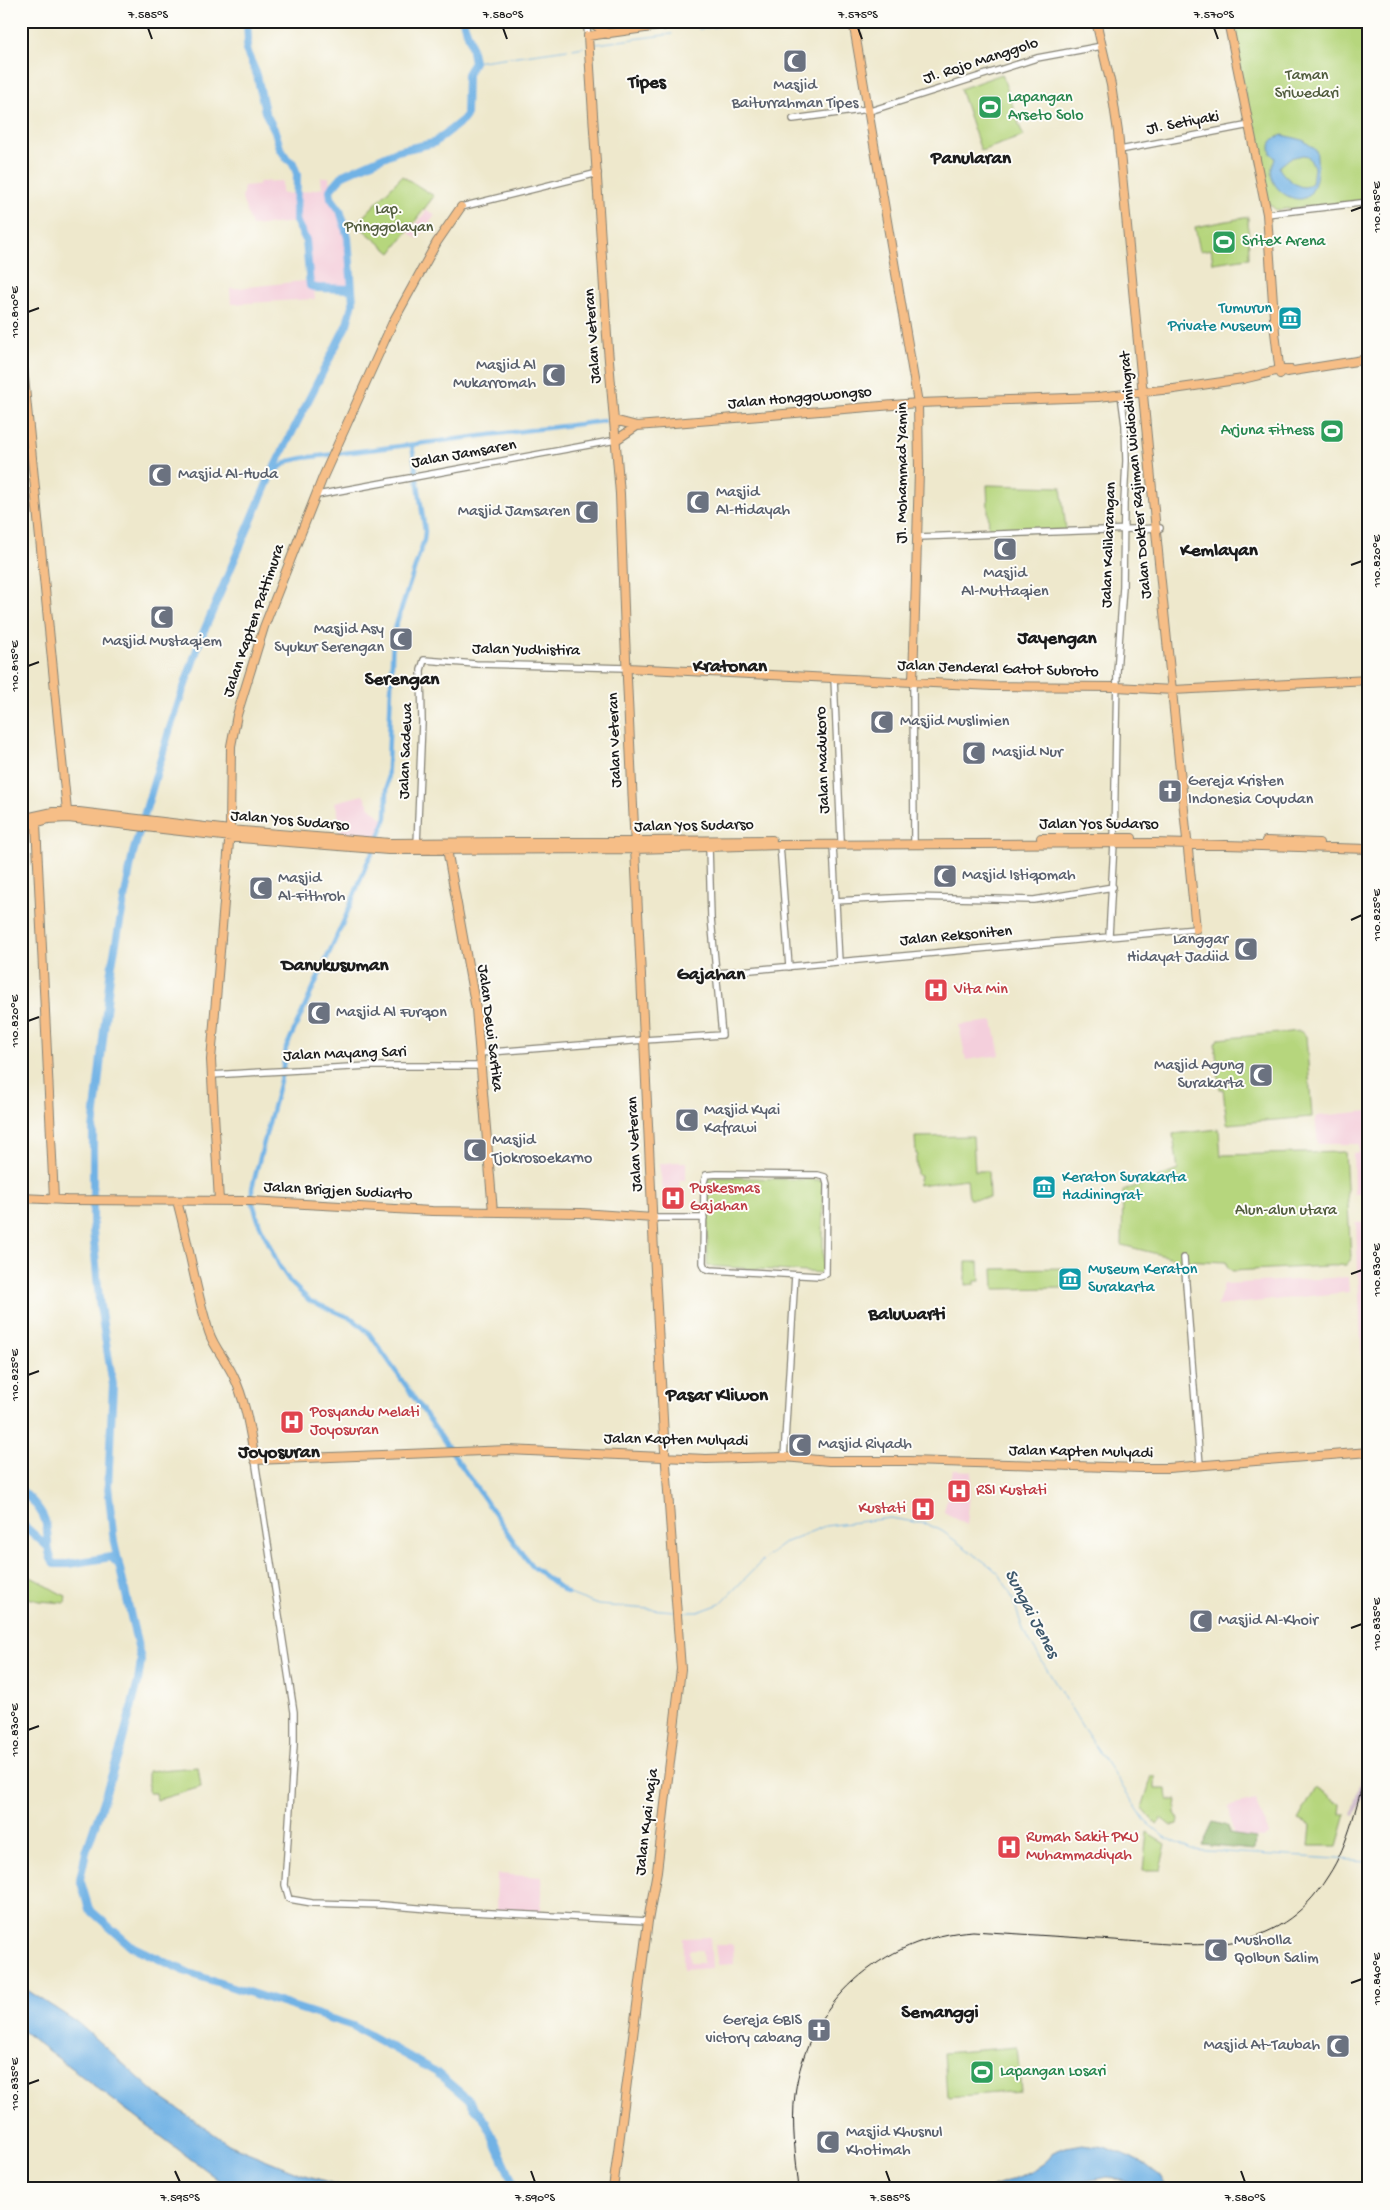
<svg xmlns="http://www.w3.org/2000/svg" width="1390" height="2210" viewBox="0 0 1390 2210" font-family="'Gochi Hand',sans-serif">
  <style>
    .built { fill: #f4cfdc; fill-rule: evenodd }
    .industrial { fill: #d0bdcc }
    .green { fill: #b6d67d; stroke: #69794c }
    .forest { fill: #90b76c; stroke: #566a44 }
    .water { fill: #71b2e5; stroke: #466780; fill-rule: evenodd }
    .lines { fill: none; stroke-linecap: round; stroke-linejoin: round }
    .stream { stroke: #71b2e5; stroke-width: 1 }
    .canal { stroke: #71b2e5; stroke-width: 4.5 }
    .river { stroke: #71b2e5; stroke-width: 8 }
    .minor-casing { stroke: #858274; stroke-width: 8 }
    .major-casing { stroke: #858274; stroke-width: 10 }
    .minor { stroke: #fff; stroke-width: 5.5 }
    .major { stroke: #f6be87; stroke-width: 8 }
    .rail { stroke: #1c1c1c; stroke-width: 1 }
    .ticks { fill: none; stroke: #1c1c1c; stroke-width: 2 }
    .labels { text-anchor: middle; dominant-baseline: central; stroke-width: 4; stroke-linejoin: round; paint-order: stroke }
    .street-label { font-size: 16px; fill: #1c1c1c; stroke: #fdfcf7 }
    .park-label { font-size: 16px; fill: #525d3e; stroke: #fdfcf7 }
    .worship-label { font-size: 16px; fill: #5b616d; stroke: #fdfcf7; text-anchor: start }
    .leisure-label { font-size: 16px; fill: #27864d; stroke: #fdfcf7; text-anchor: start }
    .culture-label { font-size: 16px; fill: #0d838f; stroke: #fdfcf7; text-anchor: start }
    .health-label { font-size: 16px; fill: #be3a42; stroke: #fdfcf7; text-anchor: start }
    .water-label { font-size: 18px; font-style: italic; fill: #3e586c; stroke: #fdfcf7 }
    .quarter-label { font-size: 19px; font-weight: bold; fill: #1c1c1c; stroke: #fdfcf7 }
    .neatline { fill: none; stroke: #1c1c1c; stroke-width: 2 }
    .ticks-label { font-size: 12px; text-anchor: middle; fill: #1c1c1c }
  </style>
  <rect width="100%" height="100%" fill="#fdfcf7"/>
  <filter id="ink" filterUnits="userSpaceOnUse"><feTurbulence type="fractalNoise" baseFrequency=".02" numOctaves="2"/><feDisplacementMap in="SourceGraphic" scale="10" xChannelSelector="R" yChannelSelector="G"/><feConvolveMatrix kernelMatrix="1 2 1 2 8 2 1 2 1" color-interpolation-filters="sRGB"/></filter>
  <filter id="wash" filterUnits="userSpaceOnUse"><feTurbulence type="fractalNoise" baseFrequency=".0096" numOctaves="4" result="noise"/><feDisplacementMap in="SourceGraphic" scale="20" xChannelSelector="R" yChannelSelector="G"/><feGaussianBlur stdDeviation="1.12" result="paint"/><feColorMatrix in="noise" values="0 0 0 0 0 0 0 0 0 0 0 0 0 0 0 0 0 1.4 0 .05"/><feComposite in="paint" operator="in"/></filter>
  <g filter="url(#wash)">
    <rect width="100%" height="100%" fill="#eee8cc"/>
    <path class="built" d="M321,177H329L331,201L345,231L351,289L314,286L315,299L231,304L230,289L312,280L311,253L307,236L303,232L298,222L252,226L242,199L244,186L258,185L259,182L282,181V194L298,193L322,188Z
      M427,210L435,215L418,239L409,233Z
      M363,795L370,807L383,819L378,836L373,838L340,835L338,813L335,802Z
      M993,1021L1000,1055L966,1060L959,1025Z
      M1369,1111V1194H1354L1353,1153L1359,1152V1144H1318L1315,1118L1318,1116Z
      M675,1162H686V1181H679L680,1190L663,1191L659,1164Z
      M683,1191V1204L664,1205L663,1193Z
      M1369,1222V1442L1365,1438L1356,1223Z
      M1348,1277L1349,1292L1217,1306L1224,1284Z
      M953,1470L972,1471L967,1525L944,1512Z
      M1256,1800L1269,1834L1263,1838L1233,1835L1229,1806Z
      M497,1874L542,1877L541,1913L496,1911Z
      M710,1937L712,1968L683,1970V1938ZM689,1950H702L703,1963H690Z
      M715,1945H733L734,1964L718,1965Z"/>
    <path class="industrial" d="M1369,1748V1781L1355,1816L1352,1815Z"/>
    <path class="green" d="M1230,21H1369V200L1276,210L1267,202Z
      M1002,74L1023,136L981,151L960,89Z
      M402,176L434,196L391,253L360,227L359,221Z
      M1248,217L1249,258L1213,263L1211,249L1200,251L1195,227Z
      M987,485L1061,487L1066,530L989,532Z
      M1300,1031L1306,1036L1312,1117L1227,1124L1223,1089H1220L1215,1044L1218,1039Z
      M1219,1129L1221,1157L1223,1155L1345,1152L1351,1259L1346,1265L1232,1271L1227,1266L1226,1262L1181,1260L1122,1245L1123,1191L1178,1170L1173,1134Z
      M973,1136L975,1171H988L989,1198L969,1199L967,1179L918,1185L920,1176L917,1175L916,1160L918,1155L916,1154L915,1137Z
      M708,1177L823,1180V1273L707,1266Z
      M966,1262H979L980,1281H975V1284L966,1285Z
      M1066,1268V1288L994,1289L993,1269Z
      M21,1574C36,1577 51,1590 66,1596L65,1603L39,1601L21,1596Z
      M198,1767L201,1787L157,1800L156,1793H148V1771Z
      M1152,1776H1155V1789H1167L1168,1800H1177L1175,1814L1179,1819L1178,1824L1171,1826L1161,1818L1156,1824L1142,1808Z
      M1316,1788L1341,1804L1340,1814H1346L1337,1846H1309L1311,1826L1298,1820Z
      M1147,1832L1166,1844L1160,1870H1143Z
      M1017,2047L1021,2091L947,2097L944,2053Z"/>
    <path class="forest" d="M1213,1822L1228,1826L1229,1834L1255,1838L1254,1850L1202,1845Z"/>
    <path class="water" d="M1283,135L1303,140L1316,150C1319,163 1318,197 1301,199C1287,200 1272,187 1271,173C1271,168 1274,163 1275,158L1271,154C1268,142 1272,138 1283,135ZM1303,155L1308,156L1314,167L1312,183C1310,184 1307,187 1304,187C1297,188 1280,173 1279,167L1290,158Z
      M21,1986L78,2023L159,2096L230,2145L299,2173L351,2189H233L225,2185L21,2030Z
      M1082,2144L1105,2147L1146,2165L1159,2175L1167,2189H1136L1127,2182L1108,2177L1043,2189H989C1007,2180 1046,2170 1053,2152L1066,2147Z"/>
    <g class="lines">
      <path class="stream" d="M699,29L756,21
        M596,44L672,34
        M573,49L583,47
        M474,62L568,49
        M567,1593L598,1605L674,1611
        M680,1612H698L720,1604L765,1558L786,1542L825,1526L890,1518L927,1524L942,1531L990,1566L1000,1575L1012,1597L1024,1632L1082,1726L1146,1822L1163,1836L1192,1850L1369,1861"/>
      <path class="canal" d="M412,445L425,531L424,540L393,634L386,817L376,846L367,863L345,918L286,1048L282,1073L252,1188V1200L259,1223L279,1265L290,1282L310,1301L353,1319L369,1333L524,1556L532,1566L567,1593
        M271,474L289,461L303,458L604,421"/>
      <path class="river" d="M247,21L248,40L246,50L257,75L265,112L275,131L280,148L287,159L293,163L297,174L296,221L306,240L310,286L317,288L352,289
        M463,21L470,40L474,62L467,74L466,116L463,120L434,143L397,151L343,175L330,190L331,198L340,210L348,238L353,302L347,324L271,474L201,638L170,728L133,853L110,975L93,1130V1230L99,1300L113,1385L108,1486L114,1543L141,1660L138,1682L121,1747L86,1852L80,1879L89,1909L131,1946L189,1973L353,2026L436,2072L469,2100L486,2122L516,2189
        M21,1490C30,1498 42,1510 45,1521C50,1536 45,1551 54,1564H68L111,1557L118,1564
        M21,1523L48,1547"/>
    </g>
  </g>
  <g filter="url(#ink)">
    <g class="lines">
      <g class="minor-casing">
        <path id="minor" d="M586,21L588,36
          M870,111L1037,58L1102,46
          M793,119L869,109
          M1120,150L1250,125
          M461,207L598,173
          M1267,214L1369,202
          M317,495L616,440
          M918,537L1160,528
          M834,678L841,840
          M913,682L914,840
          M417,845L422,722L421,670L424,660L476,664L627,668
          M780,845L789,967
          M833,845L839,962
          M835,901L910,897L1034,900L1113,887
          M1109,936L1114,843L1117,672L1123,587L1124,503L1126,461L1125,425L1121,395
          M718,973L1196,929
          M644,1040L722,1035L711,918L709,847
          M479,1053L644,1040
          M211,1075L368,1066H481
          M717,1174L818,1175L825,1177L827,1184L826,1274L819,1276L710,1270L705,1268L703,1263L704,1182L706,1175Z
          M653,1218H704
          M1184,1258L1200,1465
          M784,1457L795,1275
          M255,1460L294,1712V1745L285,1885L289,1899L312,1903L383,1905L452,1911L648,1921"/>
      </g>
      <g class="major-casing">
        <path id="major" d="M589,21L608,34
          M853,21L918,403L919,471L913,682
          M1096,21L1111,85L1118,132L1158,552L1196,929
          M1228,21L1267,214L1275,332L1280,374
          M21,347L67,811
          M1287,372L1369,359
          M1167,390L1243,379L1280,370H1291
          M614,420L637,426L918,403L1098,397L1171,389
          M616,440L637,426
          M627,668L993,686L1116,687L1173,690L1369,680
          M21,819L53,812H79L230,830L390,843L772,840
          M36,823L54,1199
          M21,827L49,819L68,818L240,838L388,850L634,849L780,845L1155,843L1369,849
          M1041,838H1132
          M1266,841L1319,843
          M447,849L476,1009L493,1212
          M21,1198L66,1200L250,1201L432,1211L581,1213L653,1218
          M177,1201C189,1244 195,1289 209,1332C214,1348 226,1360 233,1375C246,1401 250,1432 255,1460L508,1450L706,1459L784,1457L829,1461H909L1140,1468H1168L1369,1452
          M219,1201L211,1060L230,830L231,746L237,715L264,627L323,477L393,322L437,242L461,207
          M613,2189L648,1921L657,1871L681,1669L664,1437L654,1252L625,636L620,494L607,336L588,36L695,21"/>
      </g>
      <use href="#minor" class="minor"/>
      <use href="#major" class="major"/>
      <path class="rail" d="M799,2189C796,2158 791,2124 795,2094C807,2003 882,1937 973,1931C1020,1934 1067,1937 1114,1940C1198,1946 1276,1960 1328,1876C1350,1843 1357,1800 1369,1762"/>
    </g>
  </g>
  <path class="ticks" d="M148,28L152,39M503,28L507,39M858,28L862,39M1214,28L1218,39M1351,211L1362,207M28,312L39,308M1351,565L1362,561M28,666L39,662M1351,920L1362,915M28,1021L39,1017M1351,1274L1362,1270M28,1375L39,1371M1351,1628L1362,1624M28,1730L39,1726M1351,1983L1362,1979M28,2084L39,2080M175,2171L180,2182M531,2171L535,2182M886,2171L890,2182M1241,2171L1245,2182"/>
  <defs>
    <g id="mosque-square" transform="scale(1.25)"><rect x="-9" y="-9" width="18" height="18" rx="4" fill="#6b7280" stroke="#fdfcf7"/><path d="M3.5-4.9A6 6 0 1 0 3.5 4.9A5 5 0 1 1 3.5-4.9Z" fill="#fff"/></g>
    <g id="stadium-square" transform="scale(1.25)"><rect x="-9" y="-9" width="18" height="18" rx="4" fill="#2e9e5b" stroke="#fdfcf7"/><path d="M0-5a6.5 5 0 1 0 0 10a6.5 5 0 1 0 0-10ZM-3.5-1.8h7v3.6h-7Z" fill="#fff"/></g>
    <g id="museum-square" transform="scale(1.25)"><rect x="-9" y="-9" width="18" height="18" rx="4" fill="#0f9aa8" stroke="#fdfcf7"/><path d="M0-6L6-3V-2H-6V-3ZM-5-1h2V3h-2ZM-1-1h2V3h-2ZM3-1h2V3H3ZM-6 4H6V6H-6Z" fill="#fff"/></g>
    <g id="church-square" transform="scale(1.25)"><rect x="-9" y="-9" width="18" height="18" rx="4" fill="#6b7280" stroke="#fdfcf7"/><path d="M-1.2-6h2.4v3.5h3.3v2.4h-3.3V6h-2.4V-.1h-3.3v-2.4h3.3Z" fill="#fff"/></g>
    <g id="hospital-square" transform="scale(1.25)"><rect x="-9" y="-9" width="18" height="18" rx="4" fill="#e0444e" stroke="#fdfcf7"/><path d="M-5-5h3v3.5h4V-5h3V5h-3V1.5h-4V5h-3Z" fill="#fff"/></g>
  </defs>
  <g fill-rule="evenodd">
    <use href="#mosque-square" x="795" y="61"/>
    <use href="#stadium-square" x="990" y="107"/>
    <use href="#stadium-square" x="1224" y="242"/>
    <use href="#museum-square" x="1290" y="318"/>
    <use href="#mosque-square" x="554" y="375"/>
    <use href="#stadium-square" x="1332" y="431"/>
    <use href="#mosque-square" x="160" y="475"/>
    <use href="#mosque-square" x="698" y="502"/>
    <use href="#mosque-square" x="587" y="512"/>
    <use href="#mosque-square" x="1005" y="549"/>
    <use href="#mosque-square" x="162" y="617"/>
    <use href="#mosque-square" x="401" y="639"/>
    <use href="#mosque-square" x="882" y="722"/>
    <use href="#mosque-square" x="974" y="753"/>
    <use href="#church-square" x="1170" y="791"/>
    <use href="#mosque-square" x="945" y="876"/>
    <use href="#mosque-square" x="261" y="888"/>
    <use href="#mosque-square" x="1246" y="949"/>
    <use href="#hospital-square" x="936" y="990"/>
    <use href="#mosque-square" x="319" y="1013"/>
    <use href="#mosque-square" x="1261" y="1075"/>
    <use href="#mosque-square" x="687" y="1120"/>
    <use href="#mosque-square" x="475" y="1150"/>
    <use href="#museum-square" x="1044" y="1187"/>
    <use href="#hospital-square" x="673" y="1198"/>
    <use href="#museum-square" x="1070" y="1279"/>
    <use href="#hospital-square" x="292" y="1422"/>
    <use href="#mosque-square" x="800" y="1445"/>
    <use href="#hospital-square" x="959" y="1491"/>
    <use href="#hospital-square" x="923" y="1509"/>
    <use href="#mosque-square" x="1201" y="1621"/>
    <use href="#hospital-square" x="1009" y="1847"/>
    <use href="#mosque-square" x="1216" y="1950"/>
    <use href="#church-square" x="819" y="2030"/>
    <use href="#mosque-square" x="1338" y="2046"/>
    <use href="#stadium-square" x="982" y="2072"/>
    <use href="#mosque-square" x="828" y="2142"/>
  </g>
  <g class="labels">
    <g class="street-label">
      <text transform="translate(981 62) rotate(-18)">Jl. Rojo Manggolo</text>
      <text transform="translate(1183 124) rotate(-11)">Jl. Setiyaki</text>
      <text transform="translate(594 336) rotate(-94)">Jalan Veteran</text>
      <text transform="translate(800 399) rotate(-5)">Jalan Honggowongso</text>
      <text transform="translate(464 455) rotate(-10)">Jalan Jamsaren</text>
      <text transform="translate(903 473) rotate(-90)">Jl. Mohammad Yamin</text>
      <text transform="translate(1137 475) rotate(-95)">Jalan Dokter Rajiman Widiodiningrat</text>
      <text transform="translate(1110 545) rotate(-88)">Jalan Kalilarangan</text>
      <text transform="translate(255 621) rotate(-71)">Jalan Kapten Pattimura</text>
      <text transform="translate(526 651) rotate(1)">Jalan Yudhistira</text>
      <text transform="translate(998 670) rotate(2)">Jalan Jenderal Gatot Subroto</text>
      <text transform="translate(616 740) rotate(-92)">Jalan Veteran</text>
      <text transform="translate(407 751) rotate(-88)">Jalan Sadewa</text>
      <text transform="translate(824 760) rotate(-92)">Jalan Madukoro</text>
      <text transform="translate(290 822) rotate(5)">Jalan Yos Sudarso</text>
      <text x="1099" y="825">Jalan Yos Sudarso</text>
      <text transform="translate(694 827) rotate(-1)">Jalan Yos Sudarso</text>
      <text transform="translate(956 937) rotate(-5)">Jalan Reksoniten</text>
      <text transform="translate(489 1028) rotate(83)">Jalan Dewi Sartika</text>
      <text transform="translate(345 1055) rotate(-2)">Jalan Mayang Sari</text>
      <text transform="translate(636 1144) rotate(-93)">Jalan Veteran</text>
      <text transform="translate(338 1192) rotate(3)">Jalan Brigjen Sudiarto</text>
      <text transform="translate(676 1441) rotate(1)">Jalan Kapten Mulyadi</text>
      <text transform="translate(1081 1453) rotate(1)">Jalan Kapten Mulyadi</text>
      <text transform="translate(648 1822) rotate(-83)">Jalan Kyai Maja</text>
    </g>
    <g class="park-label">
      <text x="1307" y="76">Taman<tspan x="1307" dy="18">Sriwedari</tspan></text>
      <text x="389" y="210">Lap.<tspan x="389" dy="18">Pringgolayan</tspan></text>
      <text x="1286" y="1211">Alun-alun utara</text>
    </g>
    <g class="worship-label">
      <text x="795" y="86" text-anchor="middle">Masjid<tspan x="795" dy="18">Baiturrahman Tipes</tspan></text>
      <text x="536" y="366" text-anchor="end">Masjid Al<tspan x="536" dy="18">Mukarromah</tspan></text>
      <text x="178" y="475">Masjid Al-Huda</text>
      <text x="716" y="493">Masjid<tspan x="716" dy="18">Al-Hidayah</tspan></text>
      <text x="570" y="512" text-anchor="end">Masjid Jamsaren</text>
      <text x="1005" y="574" text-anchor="middle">Masjid<tspan x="1005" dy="18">Al-Muttaqien</tspan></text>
      <text x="384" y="630" text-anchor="end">Masjid Asy<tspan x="384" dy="18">Syukur Serengan</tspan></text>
      <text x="162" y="642" text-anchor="middle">Masjid Mustaqiem</text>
      <text x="900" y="722">Masjid Muslimien</text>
      <text x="992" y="753">Masjid Nur</text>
      <text x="1188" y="782">Gereja Kristen<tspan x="1188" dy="18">Indonesia Coyudan</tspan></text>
      <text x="962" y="876">Masjid Istiqomah</text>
      <text x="278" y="879">Masjid<tspan x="278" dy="18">Al-Fithroh</tspan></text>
      <text x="1228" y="940" text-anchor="end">Langgar<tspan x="1228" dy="18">Hidayat Jadiid</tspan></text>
      <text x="336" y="1013">Masjid Al Furqon</text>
      <text x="1244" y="1066" text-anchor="end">Masjid Agung<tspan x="1244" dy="18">Surakarta</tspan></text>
      <text x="704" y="1111">Masjid Kyai<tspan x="704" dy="18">Kafrawi</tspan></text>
      <text x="492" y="1141">Masjid<tspan x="492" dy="18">Tjokrosoekarno</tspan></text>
      <text x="818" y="1445">Masjid Riyadh</text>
      <text x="1218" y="1621">Masjid Al-Khoir</text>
      <text x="1234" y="1941">Musholla<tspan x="1234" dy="18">Qolbun Salim</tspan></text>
      <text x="802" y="2021" text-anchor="end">Gereja GBIS<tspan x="802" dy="18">victory cabang</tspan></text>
      <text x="1320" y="2046" text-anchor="end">Masjid At-Taubah</text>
      <text x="846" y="2133">Masjid Khusnul<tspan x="846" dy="18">Khotimah</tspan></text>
    </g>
    <g class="leisure-label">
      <text x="1008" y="98">Lapangan<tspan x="1008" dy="18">Arseto Solo</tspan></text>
      <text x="1242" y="242">Sritex Arena</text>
      <text x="1314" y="431" text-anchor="end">Arjuna Fitness</text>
      <text x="1000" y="2072">Lapangan Losari</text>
    </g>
    <g class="culture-label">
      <text x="1272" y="309" text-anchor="end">Tumurun<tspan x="1272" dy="18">Private Museum</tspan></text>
      <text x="1062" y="1178">Keraton Surakarta<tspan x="1062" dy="18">Hadiningrat</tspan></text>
      <text x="1088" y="1270">Museum Keraton<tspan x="1088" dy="18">Surakarta</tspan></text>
    </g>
    <g class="health-label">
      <text x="954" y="990">Vita Min</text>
      <text x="690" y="1189">Puskesmas<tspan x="690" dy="18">Gajahan</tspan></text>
      <text x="310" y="1413">Posyandu Melati<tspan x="310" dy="18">Joyosuran</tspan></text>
      <text x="976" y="1491">RSI Kustati</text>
      <text x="906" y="1509" text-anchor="end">Kustati</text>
      <text x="1026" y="1838">Rumah Sakit PKU<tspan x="1026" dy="18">Muhammadiyah</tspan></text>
    </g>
    <g class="water-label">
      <text transform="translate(1031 1614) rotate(62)">Sungai Jenes</text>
    </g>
    <g class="quarter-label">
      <text x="647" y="83">Tipes</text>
      <text x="971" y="159">Panularan</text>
      <text x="1219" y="551">Kemlayan</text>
      <text x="1057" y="639">Jayengan</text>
      <text x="730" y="667">Kratonan</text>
      <text x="402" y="680">Serengan</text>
      <text x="335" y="966">Danukusuman</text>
      <text x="711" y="975">Gajahan</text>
      <text x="907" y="1315">Baluwarti</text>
      <text x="717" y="1396">Pasar Kliwon</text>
      <text x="279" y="1453">Joyosuran</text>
      <text x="940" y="2013">Semanggi</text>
    </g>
  </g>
  <rect width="1390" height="2210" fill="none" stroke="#fdfcf7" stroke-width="55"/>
  <rect x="28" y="28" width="1334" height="2154" class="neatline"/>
  <g class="ticks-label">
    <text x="148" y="18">7.585°S</text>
    <text x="503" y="18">7.580°S</text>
    <text x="858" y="18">7.575°S</text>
    <text x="1214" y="18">7.570°S</text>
    <text transform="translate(1376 207) rotate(-90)" y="4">110.815°E</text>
    <text transform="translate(14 312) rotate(-90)" y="4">110.810°E</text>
    <text transform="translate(1376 561) rotate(-90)" y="4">110.820°E</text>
    <text transform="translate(14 666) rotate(-90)" y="4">110.815°E</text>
    <text transform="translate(1376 915) rotate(-90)" y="4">110.825°E</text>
    <text transform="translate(14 1021) rotate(-90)" y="4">110.820°E</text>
    <text transform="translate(1376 1270) rotate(-90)" y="4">110.830°E</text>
    <text transform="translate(14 1375) rotate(-90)" y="4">110.825°E</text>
    <text transform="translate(1376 1624) rotate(-90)" y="4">110.835°E</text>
    <text transform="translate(14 1730) rotate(-90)" y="4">110.830°E</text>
    <text transform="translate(1376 1979) rotate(-90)" y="4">110.840°E</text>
    <text transform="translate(14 2084) rotate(-90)" y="4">110.835°E</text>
    <text x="180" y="2201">7.595°S</text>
    <text x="535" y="2201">7.590°S</text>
    <text x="890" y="2201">7.585°S</text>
    <text x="1245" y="2201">7.580°S</text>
  </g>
</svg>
